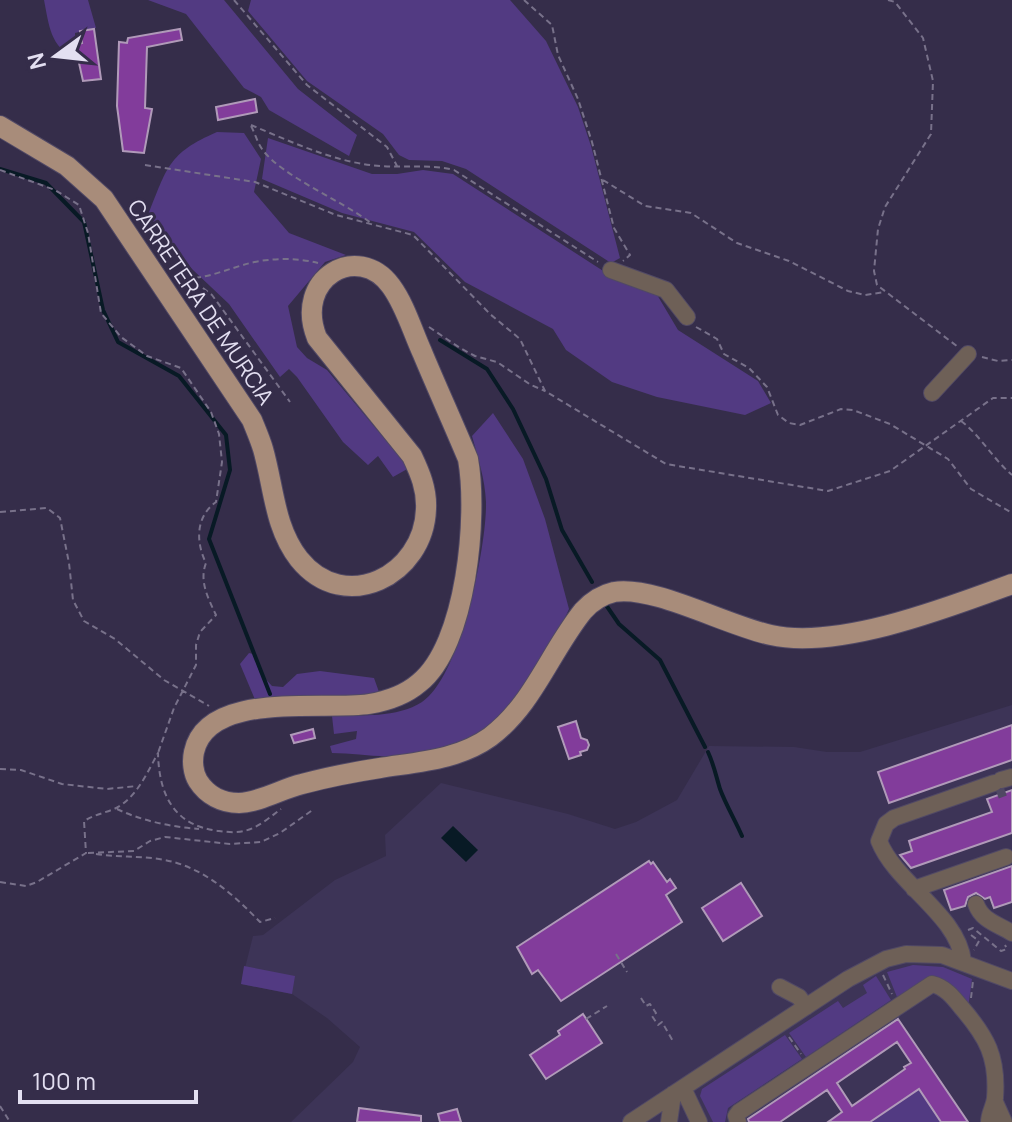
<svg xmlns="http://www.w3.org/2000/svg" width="1012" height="1122" viewBox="0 0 1012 1122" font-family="Manrope,sans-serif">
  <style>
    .built { fill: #3d3457 }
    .green { fill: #523a82 }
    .water { fill: #081a25 }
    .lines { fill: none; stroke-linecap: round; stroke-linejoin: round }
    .stream { stroke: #081a25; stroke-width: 4 }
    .building { fill: #823c9b; stroke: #b09ab9; stroke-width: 2; fill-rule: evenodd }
    .minor-tunnel { stroke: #4f4863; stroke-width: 16; stroke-dasharray: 16 8; stroke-linecap: butt }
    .minor-casing { stroke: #514965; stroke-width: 18 }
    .major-casing { stroke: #514965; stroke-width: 22 }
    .path { stroke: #78718a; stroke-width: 2; stroke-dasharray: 6 4; stroke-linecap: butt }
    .minor { stroke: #6e6057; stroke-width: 16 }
    .major { stroke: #a88c7a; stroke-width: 20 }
    .labels { text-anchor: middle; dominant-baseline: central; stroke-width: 6; stroke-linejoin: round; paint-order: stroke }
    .street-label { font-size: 22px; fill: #e3dff1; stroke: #352d4a }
  </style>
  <rect width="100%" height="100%" fill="#352d4a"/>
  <path class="built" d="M1012,705V1122H291L353,1062L360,1047L327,1018L292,994L241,984L253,936L263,935L335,880L386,856L385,835L441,783L568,814L615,829L636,822L677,800L709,746L794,747L827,752H860Z"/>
  <path class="green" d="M44,0H88L96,28L75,33L76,59C50,47 49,25 44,0Z
    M148,0H224L298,89L357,135L349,156L269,110L261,97L244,88L186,14Z
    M251,0H510L546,41L578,107L591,146L620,258L611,263L466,169L442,161L409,160L399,155L383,134L307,81L248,11Z
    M217,132L244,133L261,159L254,192L289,233L346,255L325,262L288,306L297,347L307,358L327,370L409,468L393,477L378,456L368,465L343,442L297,377L289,369L280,377L229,304L192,269L148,215C167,168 168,153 217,132Z
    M268,138L372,174H397L423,170L453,174L611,276L656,293L678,330L758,381L771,403L745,415L657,397L612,382L566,350L553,329L465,282L414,232L342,213L262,179Z
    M493,413L523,459L545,519L569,609C551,648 514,715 477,737C456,750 417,754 393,756C373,757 352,753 332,753L330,746L356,739L357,731L334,734L332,716C361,715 397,718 422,702C460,678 487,546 486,502C485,479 478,458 472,436Z
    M249,653L253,654L260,673L272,686L283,687L297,674L320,671L374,678L379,692L363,695L256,702L240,664Z
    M913,965L943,967L972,979L968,1008L949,988L899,1002L887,972Z
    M244,966L295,976L292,994L241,984Z
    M876,976L891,1000L806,1057L789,1033L838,1001L843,1008L867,993L863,985Z
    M785,1035L802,1059L728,1108L725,1122H713L700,1096L702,1089Z
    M919,1089L941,1122H870Z"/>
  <path class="water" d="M453,826L478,850L466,862L441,838Z"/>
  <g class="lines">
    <path class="stream" d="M0,169L46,183L84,222L103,310L118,342L179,376L226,435L230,470L209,539L270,694
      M440,340L487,369L513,409L546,479L562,530L592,582
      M606,605L619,624L660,660L705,747
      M708,752C714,765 716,776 720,789C726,805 735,820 742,836"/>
  </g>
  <path class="building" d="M94,29L101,79L83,81L75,45L82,43L80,31Z
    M180,29L182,40L147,47L145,108L152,109L144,153L123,151L117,106L119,42L127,43L128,38Z
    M255,99L257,112L218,120L216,107Z
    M576,721L581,738L587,740L589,745L587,750L580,752L581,755L569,759L558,727Z
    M1012,725V760L889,803L878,772Z
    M313,729L315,738L294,743L291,735Z
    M1012,790V833L911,868L900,855L912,851L909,841L992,812L987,799Z
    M649,861L651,864L653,862L667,882L670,879L676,888L666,895L682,922L561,1001L538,970L532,974L517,947Z
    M1012,866V902L994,908L990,897L985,899L976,893L968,897L965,906L951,910L944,890Z
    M741,883L762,916L723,941L702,908Z
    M583,1014L602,1043L546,1079L530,1055L560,1035L558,1031Z
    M898,1019L968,1122H941L919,1089L870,1122H828L842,1112L827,1090L780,1122H749L748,1119ZM897,1042L911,1063L904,1067L905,1069L852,1106L837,1083Z
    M359,1108L421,1116V1122H357Z
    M457,1109L461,1122H440L438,1114Z"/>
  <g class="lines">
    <path class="minor-tunnel" d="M996,791L1004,788"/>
    <g class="minor-casing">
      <path id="minor" d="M611,270L666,290L687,317
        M932,393L968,354
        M1001,780L1012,777
        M914,889L1006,857
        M976,904C982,921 998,924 1012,933
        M963,961C958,915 896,884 879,841L886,824L894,818L994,783
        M780,987L799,997L806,1007
        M683,1088L699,1122
        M995,1102L1004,1122
        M631,1122L848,979L886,959L906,954L942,955L1012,981
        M669,1122L673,1094
        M738,1122L736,1116L739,1112L932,984C945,987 953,997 961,1007C987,1037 998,1057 995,1098C994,1107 989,1113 989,1122"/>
    </g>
    <g class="major-casing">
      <path id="major" d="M0,126L67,166L104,199L252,420C256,430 260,439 263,449C274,487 274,527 299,559C345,616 424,575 426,509C427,489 420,473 412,456L317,338C293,278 358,241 391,286C405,305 412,330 422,352C437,388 453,423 468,459C478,515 467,645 419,683C405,695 387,701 369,704C323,711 207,690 194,752C192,761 193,773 198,781C207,795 222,803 239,803C261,802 281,789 302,784C328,777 354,772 380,768C417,762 458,760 490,737C533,705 550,652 583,611C591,602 601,595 614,592C654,585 727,626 771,635C838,650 947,608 1012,584"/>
    </g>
    <path class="path" d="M234,0L307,85L387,147L397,166
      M524,0L552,25L558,55L578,99L592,142L614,228L630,255L623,261
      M888,0L895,2L923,38L933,81L931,134L885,207L878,229L874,271L877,285L958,347
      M251,125C292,142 336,163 380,166C406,168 430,164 454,170L598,262
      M251,126C255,133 257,142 262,149C281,176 341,200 371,223
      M145,165L255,182L336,215L413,235L490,314L520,339L545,391L666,464L828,491L890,471L993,398H1012
      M0,170L55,190L79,205L88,233L101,313L121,337L147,356L181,368L211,412L219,434L222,462L216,502C195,517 196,543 206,563C199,581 208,598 216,615L200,632L196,645V665L174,708L158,753
      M603,180L645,206L691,213L737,243L789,261L848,291L865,295L885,292
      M175,278C200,281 219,272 243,265C265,258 295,257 318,263
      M195,282L212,295L290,402
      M429,327L460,348L475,356L497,362L531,385L545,391
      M696,327L717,339L724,354L749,368L767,387L778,415L789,423L800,425L841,409L853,410L890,424L948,459L971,489L1012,513
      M982,357L998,361L1012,360
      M961,421C980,435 993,459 1012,475
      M0,512L47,508L60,518L69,563L73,600L84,621L115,639L164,680L209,706
      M0,769L21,770L62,784L107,789L137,786
      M117,809C142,821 172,827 199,829
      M88,853L134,851L150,841L165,837L230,844L261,842L280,833L314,809
      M96,854C117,857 138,856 159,859C201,865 232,893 260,922L275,918
      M0,882L26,886L37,882L86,853L84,821C94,815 104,813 114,809C136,799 147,773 158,753C159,795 174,826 219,831C227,832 237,833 244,831C258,828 270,817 281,809
      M968,930L973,928L1001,951L1007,949L1005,945
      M971,935L979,941L974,950
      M616,954L627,972
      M883,975L892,994
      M641,998L646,1006L650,1004L656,1013L652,1016L658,1025L662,1022L674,1043
      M971,998L973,981
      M586,1019L607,1006
      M789,1037L801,1054
      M0,1106L10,1122"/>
    <use href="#minor" class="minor"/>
    <use href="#major" class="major"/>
  </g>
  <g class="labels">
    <g class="street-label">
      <text transform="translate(201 302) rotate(56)">CARRETERA DE MURCIA</text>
    </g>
  </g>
  <g transform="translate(56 56) rotate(255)" stroke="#352d4a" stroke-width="6" paint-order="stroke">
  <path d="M0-6L14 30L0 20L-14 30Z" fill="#e3dff1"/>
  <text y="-12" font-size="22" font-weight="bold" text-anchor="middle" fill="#e3dff1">N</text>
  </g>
  <path d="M20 1090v12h176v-12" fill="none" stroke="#e3dff1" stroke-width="4"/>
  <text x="32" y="1090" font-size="24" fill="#e3dff1" stroke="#352d4a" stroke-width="6" paint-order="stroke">100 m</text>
</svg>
